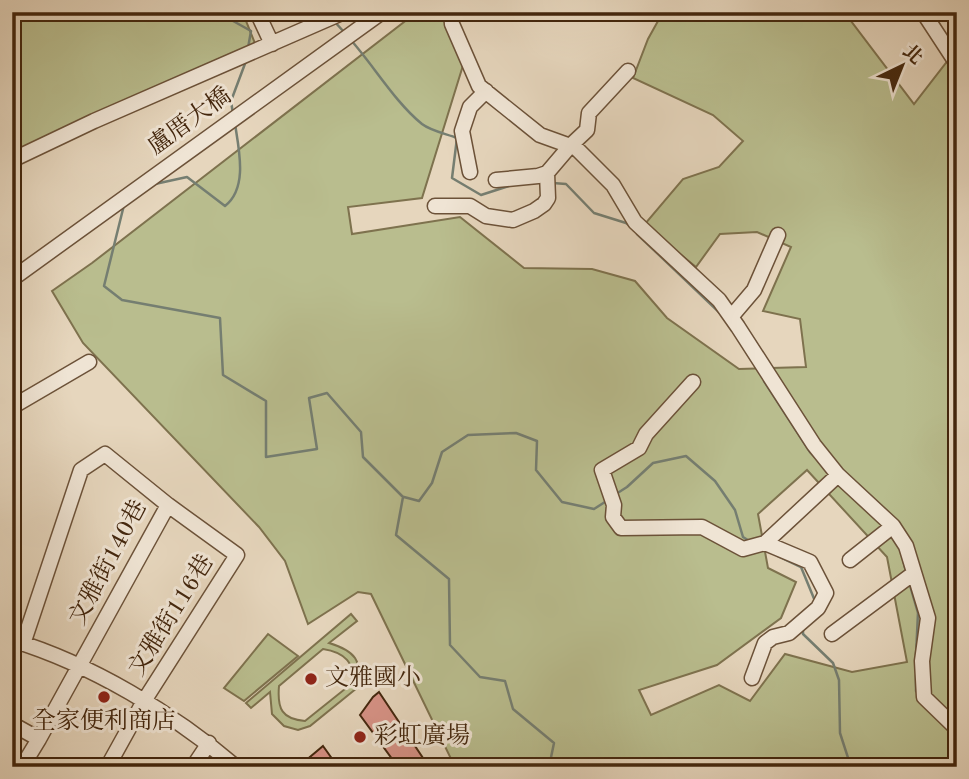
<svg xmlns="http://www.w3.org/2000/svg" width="969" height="779" viewBox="0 0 969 779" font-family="'Old Standard TT','Noto Serif TC',serif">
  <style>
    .green { fill: #b9bd8e; stroke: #7e724e; stroke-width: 2; fill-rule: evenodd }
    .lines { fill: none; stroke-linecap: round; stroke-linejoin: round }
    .stream { stroke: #757e71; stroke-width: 2.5 }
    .building { fill: #d79286; stroke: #43260d; stroke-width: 2 }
    .minor-casing { stroke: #6c5239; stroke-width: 17 }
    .minor { stroke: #efe4d4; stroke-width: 14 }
    .poi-dot { fill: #8f2418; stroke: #efe4d4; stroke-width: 2.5 }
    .labels { text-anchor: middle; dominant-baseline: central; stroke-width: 6; stroke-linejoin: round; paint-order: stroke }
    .street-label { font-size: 24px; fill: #43260d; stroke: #efe4d4 }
    .poi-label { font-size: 24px; fill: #43260d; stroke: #efe4d4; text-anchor: start }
  </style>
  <rect width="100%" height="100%" fill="#e6d6bd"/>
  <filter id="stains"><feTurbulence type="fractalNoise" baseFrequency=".00286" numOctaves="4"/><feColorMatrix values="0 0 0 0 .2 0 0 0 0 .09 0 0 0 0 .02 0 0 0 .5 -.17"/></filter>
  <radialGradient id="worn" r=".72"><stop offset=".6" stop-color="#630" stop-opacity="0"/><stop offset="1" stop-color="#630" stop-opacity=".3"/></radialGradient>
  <path class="green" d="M12,12H237L244,16L256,46L12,157Z
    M417,12H440L469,46L422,198L348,207L352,234L460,217L524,268L592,269L635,281L667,318L739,369L806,367L800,319L763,311L791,247L757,232L720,234L696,267L644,225L683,179L719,167L743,141L713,115L633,78L648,39L663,12H853L848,17L914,104L949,59L957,71V767H455L371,594L358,592L308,624L285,561L259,527L83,343L52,291L92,263ZM807,470L887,557L907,662L852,672L785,654L750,701L719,685L651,715L639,690L717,665L781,618L796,582L768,568L758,514Z
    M351,614L357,621L329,643C355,651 363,660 357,688L310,726L298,730L284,726L272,714L270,692L251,708L246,703ZM323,649C343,652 358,663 350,685L305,721C282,719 277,709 279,686Z
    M268,634L298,656L244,701L224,688Z"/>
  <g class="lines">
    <path class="stream" d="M217,12L251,31L248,48
      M334,21L344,32
      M350,39C374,66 395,102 422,124C431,131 447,134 457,138L452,178L481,195L512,185
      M233,114L231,101L246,61
      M553,183L566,184L594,213L626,223L630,226
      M155,184L187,177L225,206C248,188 239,150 235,124
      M124,205L104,286L122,300L220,318L223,375L266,401V457L317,449L309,398L327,393L361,432L363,457L403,497L396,535L449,579L450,645L480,677L505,681L513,709L554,743L549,767
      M637,234L721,314
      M764,381L810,452L815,457
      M616,494L627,487L653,463L686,456L715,481L735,510L743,537L751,542
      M404,497L419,501L432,483L442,452L468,435L516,433L537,441L536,470L562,502L594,509L608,500
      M902,555L906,572
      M778,556L801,567L815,601L814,602
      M909,582L918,613L916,655
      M803,628V634L833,663L839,680L840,733L851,767
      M916,675V691L918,693"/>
  </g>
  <path class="building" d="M379,692L429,767H398L360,715L373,697Z
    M323,746L338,767H298Z"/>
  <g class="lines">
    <g class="minor-casing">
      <path id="minor" d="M257,12L272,44
        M451,12L452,24L479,86L540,135L576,148L613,185L635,222L719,300L738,327L814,445L838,475L893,526L906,546L928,618L922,661L924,697L957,729
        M923,12L957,64
        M12,160L94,121L344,12
        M470,172L462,131L470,107L486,91
        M496,180L538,176L547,173L570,146L587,130L589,113L628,71
        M435,206H470L486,216L513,220L534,211L544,204L548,198L547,173
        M12,279L382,12
        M731,317L754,290L778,235
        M693,382L646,434L639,448L602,470L614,505L613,517L621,528L702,527L743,549L765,543L838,475
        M12,407L89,362
        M850,560L893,526
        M832,634L914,573
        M12,640C91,664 174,714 236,767
        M752,678L765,643L773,637L789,633L818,608L826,593L810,562L765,543
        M12,724L39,739
        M108,766L144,701L237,555L168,505
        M22,767L39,739L168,505L105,454L81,470L23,644
        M193,767L209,743"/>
    </g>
    <use href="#minor" class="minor"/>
  </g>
  <g class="poi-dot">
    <circle cx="311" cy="679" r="7"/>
    <circle cx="104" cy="697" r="7"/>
    <circle cx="360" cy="737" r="7"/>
  </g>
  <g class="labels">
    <g class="street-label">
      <text transform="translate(190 122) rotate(-36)">盧厝大橋</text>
      <text transform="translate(109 563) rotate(-62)">文雅街140巷</text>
      <text transform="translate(172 616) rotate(-58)">文雅街116巷</text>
    </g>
    <g class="poi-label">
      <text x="325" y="679">文雅國小</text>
      <text x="104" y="722" text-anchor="middle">全家便利商店</text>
      <text x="374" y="737">彩虹廣場</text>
    </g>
  </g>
  <rect width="969" height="779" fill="none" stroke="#e6d6bd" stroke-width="42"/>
  <rect x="14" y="14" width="941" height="751" fill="none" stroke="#43260d" stroke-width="3.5"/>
  <rect x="21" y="21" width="927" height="737" fill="none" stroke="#43260d" stroke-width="2"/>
  <g transform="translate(902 66) rotate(43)" stroke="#efe4d4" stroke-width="5" paint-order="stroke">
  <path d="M0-5L12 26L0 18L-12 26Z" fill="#43260d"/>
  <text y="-10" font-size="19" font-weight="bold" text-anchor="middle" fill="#43260d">北</text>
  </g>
  <rect width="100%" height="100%" filter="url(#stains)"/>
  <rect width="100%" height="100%" fill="url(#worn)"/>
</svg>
